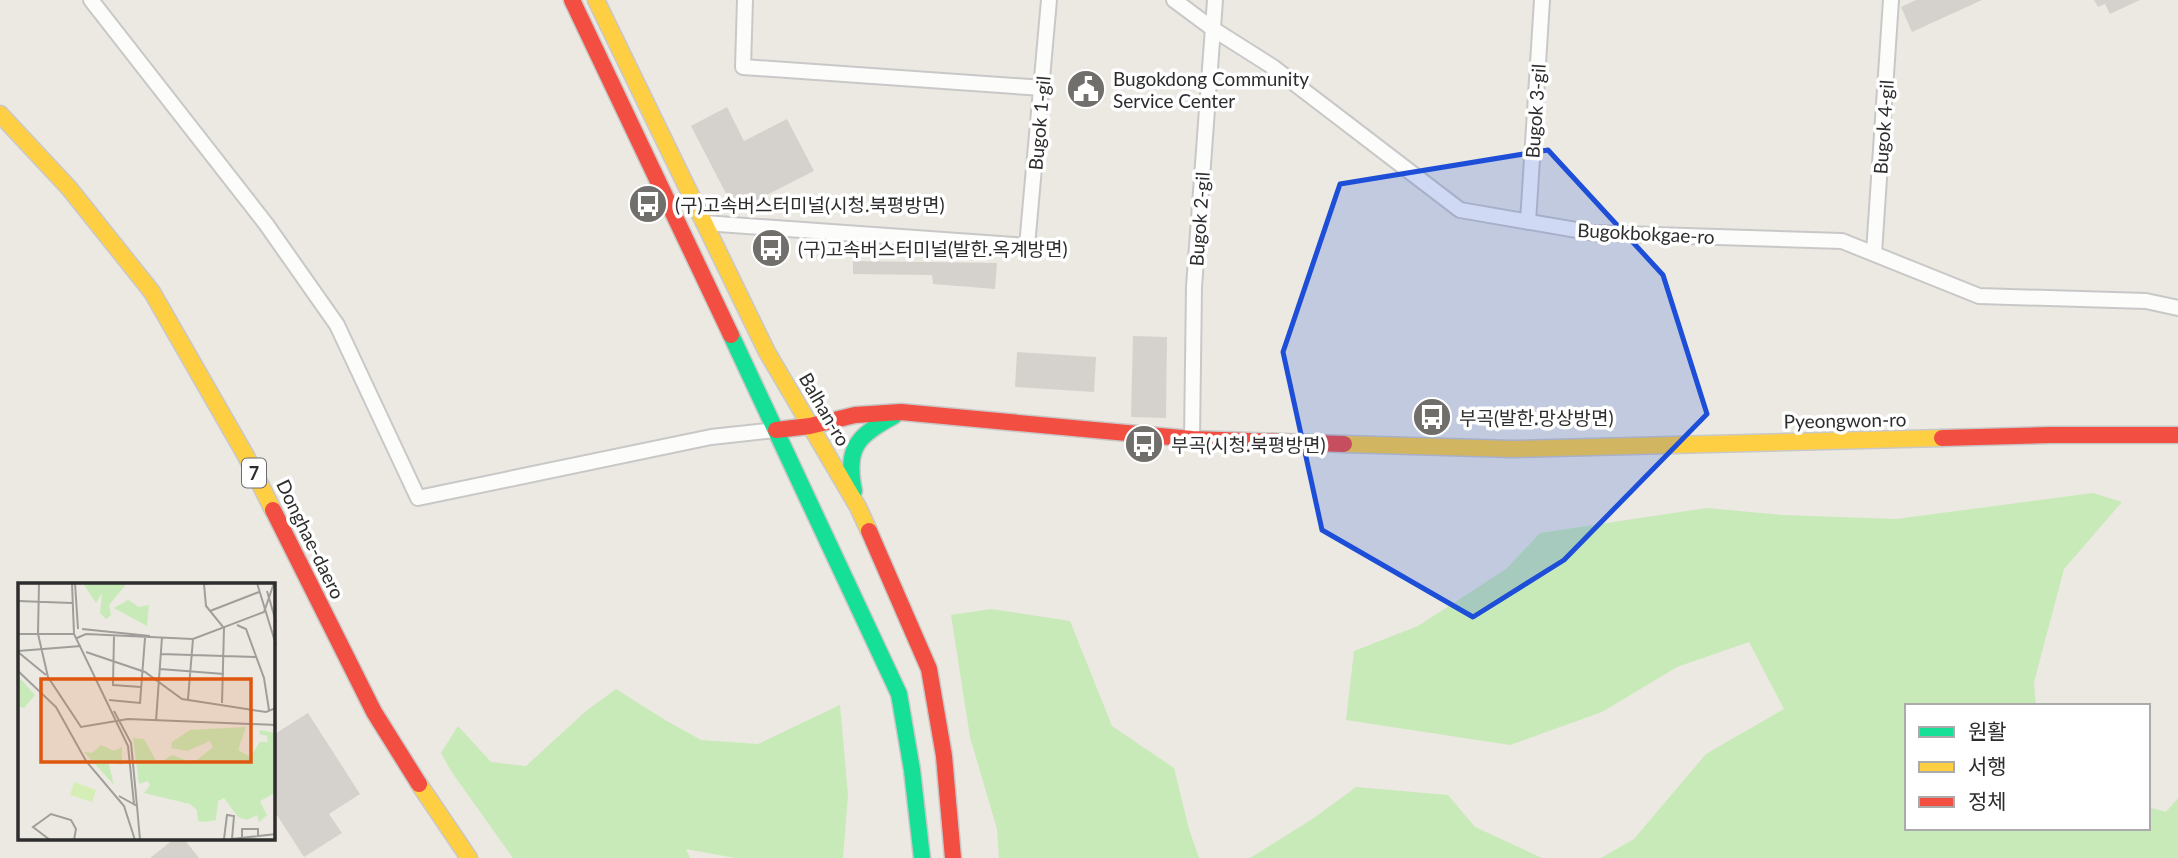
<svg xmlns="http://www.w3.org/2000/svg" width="2178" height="858" viewBox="0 0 2178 858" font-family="Lato,'Noto Sans KR',sans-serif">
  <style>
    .green { fill: #c8eab8 }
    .building { fill: #d5d2cd }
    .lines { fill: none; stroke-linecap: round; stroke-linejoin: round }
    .street-casing { stroke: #c9c8c8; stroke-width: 18 }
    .fast-casing { stroke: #c9c8c8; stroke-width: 19 }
    .slow-casing { stroke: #c9c8c8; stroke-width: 19 }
    .jam-casing { stroke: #c9c8c8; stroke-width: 19 }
    .street { stroke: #fcfcfb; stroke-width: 14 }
    .fast { stroke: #16e098; stroke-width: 16 }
    .slow { stroke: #ffcf43; stroke-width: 16 }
    .jam { stroke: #f24e42; stroke-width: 16 }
    .marked { fill: #1d4ed8; fill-opacity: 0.2; stroke: #1d4ed8; stroke-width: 5; stroke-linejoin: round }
    .labels { text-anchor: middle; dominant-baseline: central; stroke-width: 7; stroke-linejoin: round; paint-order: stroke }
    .shield { fill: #fff; stroke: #6c6c6c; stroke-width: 2 }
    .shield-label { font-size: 18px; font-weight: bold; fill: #2d2d2d }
    .poi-label { font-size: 19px; fill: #2d2d2d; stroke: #fff; text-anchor: start }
    .street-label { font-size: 19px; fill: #2d2d2d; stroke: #fff }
    .inset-road { fill: none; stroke: #a09e9a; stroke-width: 2 }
    .view { fill: #df570e; fill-opacity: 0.15; stroke: #df570e; stroke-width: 3.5 }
    .inset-edge { fill: none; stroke: #2d2d2d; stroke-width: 3.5 }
  </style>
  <rect width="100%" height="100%" fill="#ece9e2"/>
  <path class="green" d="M2093,493L2122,502L2064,569L2034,682L2036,706H1907V828H2148V807L2166,812L2178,798V858H1601L1634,839L1706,754L1784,709L1749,642L1677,667L1602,712L1510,745L1346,720L1354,651L1418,626L1506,569L1540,533L1707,508L1782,515L1896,519Z
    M991,609L1070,621L1112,726L1174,768L1189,829L1199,858H999L997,829L970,737L951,615Z
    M616,689L665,720L701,740L758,744L840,705L848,795L843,858H735L686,849L690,858H513L451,771L441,753L458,726L491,762L526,766L586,711Z
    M1356,787L1448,795L1475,827L1542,858H1250L1314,818Z"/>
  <path class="building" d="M1916,0H1982L1912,32L1901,7Z
    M2094,0H2140L2110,14L2105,4L2098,7Z
    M727,107L744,141L787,119L814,171L735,211L691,126Z
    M853,261L997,263L995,289L933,284L932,275L853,274Z
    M1133,336L1167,337L1166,418L1131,417Z
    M1017,352L1096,357L1094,392L1015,387Z
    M308,713L360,794L329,814L342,833L304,857L273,809V735Z
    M174,839H184L199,858H150Z"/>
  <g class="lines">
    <g class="street-casing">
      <path id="street" d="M91,0L266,224L337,325L418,498L711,437L776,430
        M745,0L743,67L1043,88
        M1174,0L1213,29L1273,67L1460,210L1594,233L1842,241L1979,296L2146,301L2178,308
        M1528,222L1542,0
        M704,223L1027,246L1049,0
        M1874,253L1891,0
        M1192,439L1194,287L1215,0"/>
    </g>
    <g class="fast-casing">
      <path id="fast" d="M731,335L899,694L912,770L922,858
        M854,491C845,448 857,436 894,416"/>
    </g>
    <g class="slow-casing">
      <path id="slow" d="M596,0L767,352L858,507L869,531
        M0,114L69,188L152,292L246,456L273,510
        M1344,444L1513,449L1942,438
        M419,784L469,858"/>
    </g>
    <g class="jam-casing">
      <path id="jam" d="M572,0L731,335
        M776,430L810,426L855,415L901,412L1192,439L1344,444
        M1942,438L2050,435H2178
        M273,510L374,712L419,784
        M869,531L929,669L944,756L953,858"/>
    </g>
    <use href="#street" class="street"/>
    <use href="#fast" class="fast"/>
    <use href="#slow" class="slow"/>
    <use href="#jam" class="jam"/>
  </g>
  <path class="marked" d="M1548,150L1663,275L1707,414L1564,560L1473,617L1322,530L1283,352L1340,184Z"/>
  <defs>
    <g id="civic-disc" transform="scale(2.0125)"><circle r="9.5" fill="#706f6c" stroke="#fff"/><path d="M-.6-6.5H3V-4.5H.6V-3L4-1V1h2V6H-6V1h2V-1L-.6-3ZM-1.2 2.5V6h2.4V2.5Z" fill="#fff"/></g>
    <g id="bus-disc" transform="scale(2.0125)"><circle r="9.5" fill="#706f6c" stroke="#fff"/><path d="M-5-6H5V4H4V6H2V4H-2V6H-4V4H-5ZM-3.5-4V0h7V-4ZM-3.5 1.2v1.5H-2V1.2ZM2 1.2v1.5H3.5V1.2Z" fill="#fff"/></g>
  </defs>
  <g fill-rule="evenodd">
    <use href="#civic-disc" x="1086" y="89"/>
    <use href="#bus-disc" x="648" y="204"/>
    <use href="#bus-disc" x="771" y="248"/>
    <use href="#bus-disc" x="1432" y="417"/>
    <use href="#bus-disc" x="1144" y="444"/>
  </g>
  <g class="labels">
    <rect class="shield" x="242" y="458.5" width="24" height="29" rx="5"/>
    <g class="shield-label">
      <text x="254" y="473">7</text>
    </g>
    <g class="poi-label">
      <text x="1113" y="78">Bugokdong Community<tspan x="1113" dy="22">Service Center</tspan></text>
      <text x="675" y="204">(구)고속버스터미널(시청.북평방면)</text>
      <text x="798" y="248">(구)고속버스터미널(발한.옥계방면)</text>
      <text x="1459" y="417">부곡(발한.망상방면)</text>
      <text x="1171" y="444">부곡(시청.북평방면)</text>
    </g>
    <g class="street-label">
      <text transform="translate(1535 111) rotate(-86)">Bugok 3-gil</text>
      <text transform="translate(1039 123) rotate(-85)">Bugok 1-gil</text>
      <text transform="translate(1883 127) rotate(-86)">Bugok 4-gil</text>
      <text transform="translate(1199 219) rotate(-86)">Bugok 2-gil</text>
      <text transform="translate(1646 233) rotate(3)">Bugokbokgae-ro</text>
      <text transform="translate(825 409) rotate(60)">Balhan-ro</text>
      <text transform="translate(1845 420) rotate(-1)">Pyeongwon-ro</text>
      <text transform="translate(311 539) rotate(64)">Donghae-daero</text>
    </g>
  </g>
  <g transform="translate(18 583)">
    <rect width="257" height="257" fill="#ece9e2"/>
    <path d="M65,0H109L91,22L93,32L88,36L82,30L84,10L78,20ZM110,17L121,24L131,22L129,43L96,25ZM0,93L17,112L6,125L0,123ZM228,144L220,167L232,174L242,159H250L249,153L241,151L242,147L257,150V210L242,218L249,232L241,239L239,232L229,237L220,234L206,215L200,218L198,237L187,239L180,238L179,227L172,221L126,210L132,202L130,198L121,201L115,155L126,156L140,181L154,172L175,180L195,164L192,158L169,168L153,165L154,159L172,147ZM83,162L96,168L104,164V182L90,178L96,202L66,169L74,170Z" fill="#c8eab8"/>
    <path d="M56,199L78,207L74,219L52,212Z" fill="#d4eeb5"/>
    <path class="inset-road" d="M21,0L20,51L30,94L63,144L110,136L258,142M54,0L56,51L110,163L116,221M57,0L60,46M193,0L186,1L188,23L206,45L204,120M239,0L258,62M249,8L258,39M0,18L54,20M192,28L241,9M219,42L228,46L246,95L251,127M64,46L132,53M0,51H56M96,53L95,102L123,104M59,55L68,51L175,56L246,29L256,0M0,68L63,63M0,69L28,92M68,69L127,89L164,116L248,129L258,125M142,71L238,74M142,86L206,91M0,88L38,124L68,178L106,223L117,257M170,116L175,56M91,117L122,120L127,55M96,128L113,160L119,223M138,138L144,54M101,213L119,223L122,257M206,256L209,232L216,233L214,256M214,256L258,251M224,256V246H240V254M32,257L15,244L33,231L53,237L58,246L56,257"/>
    <path class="view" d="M23,96H233V179H23Z"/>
    <rect width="257" height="257" class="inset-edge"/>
  </g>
  <rect x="1905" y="704" width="245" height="126" fill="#ffffff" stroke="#ababab" stroke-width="2"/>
  <rect x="1919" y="727" width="35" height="10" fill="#16e098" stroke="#ababab" stroke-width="2"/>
  <text x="1968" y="739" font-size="21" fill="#2d2d2d">원활</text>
  <rect x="1919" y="762" width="35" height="10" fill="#ffcf43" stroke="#ababab" stroke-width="2"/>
  <text x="1968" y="774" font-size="21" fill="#2d2d2d">서행</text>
  <rect x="1919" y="797" width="35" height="10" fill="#f24e42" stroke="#ababab" stroke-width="2"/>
  <text x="1968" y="809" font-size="21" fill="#2d2d2d">정체</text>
</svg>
